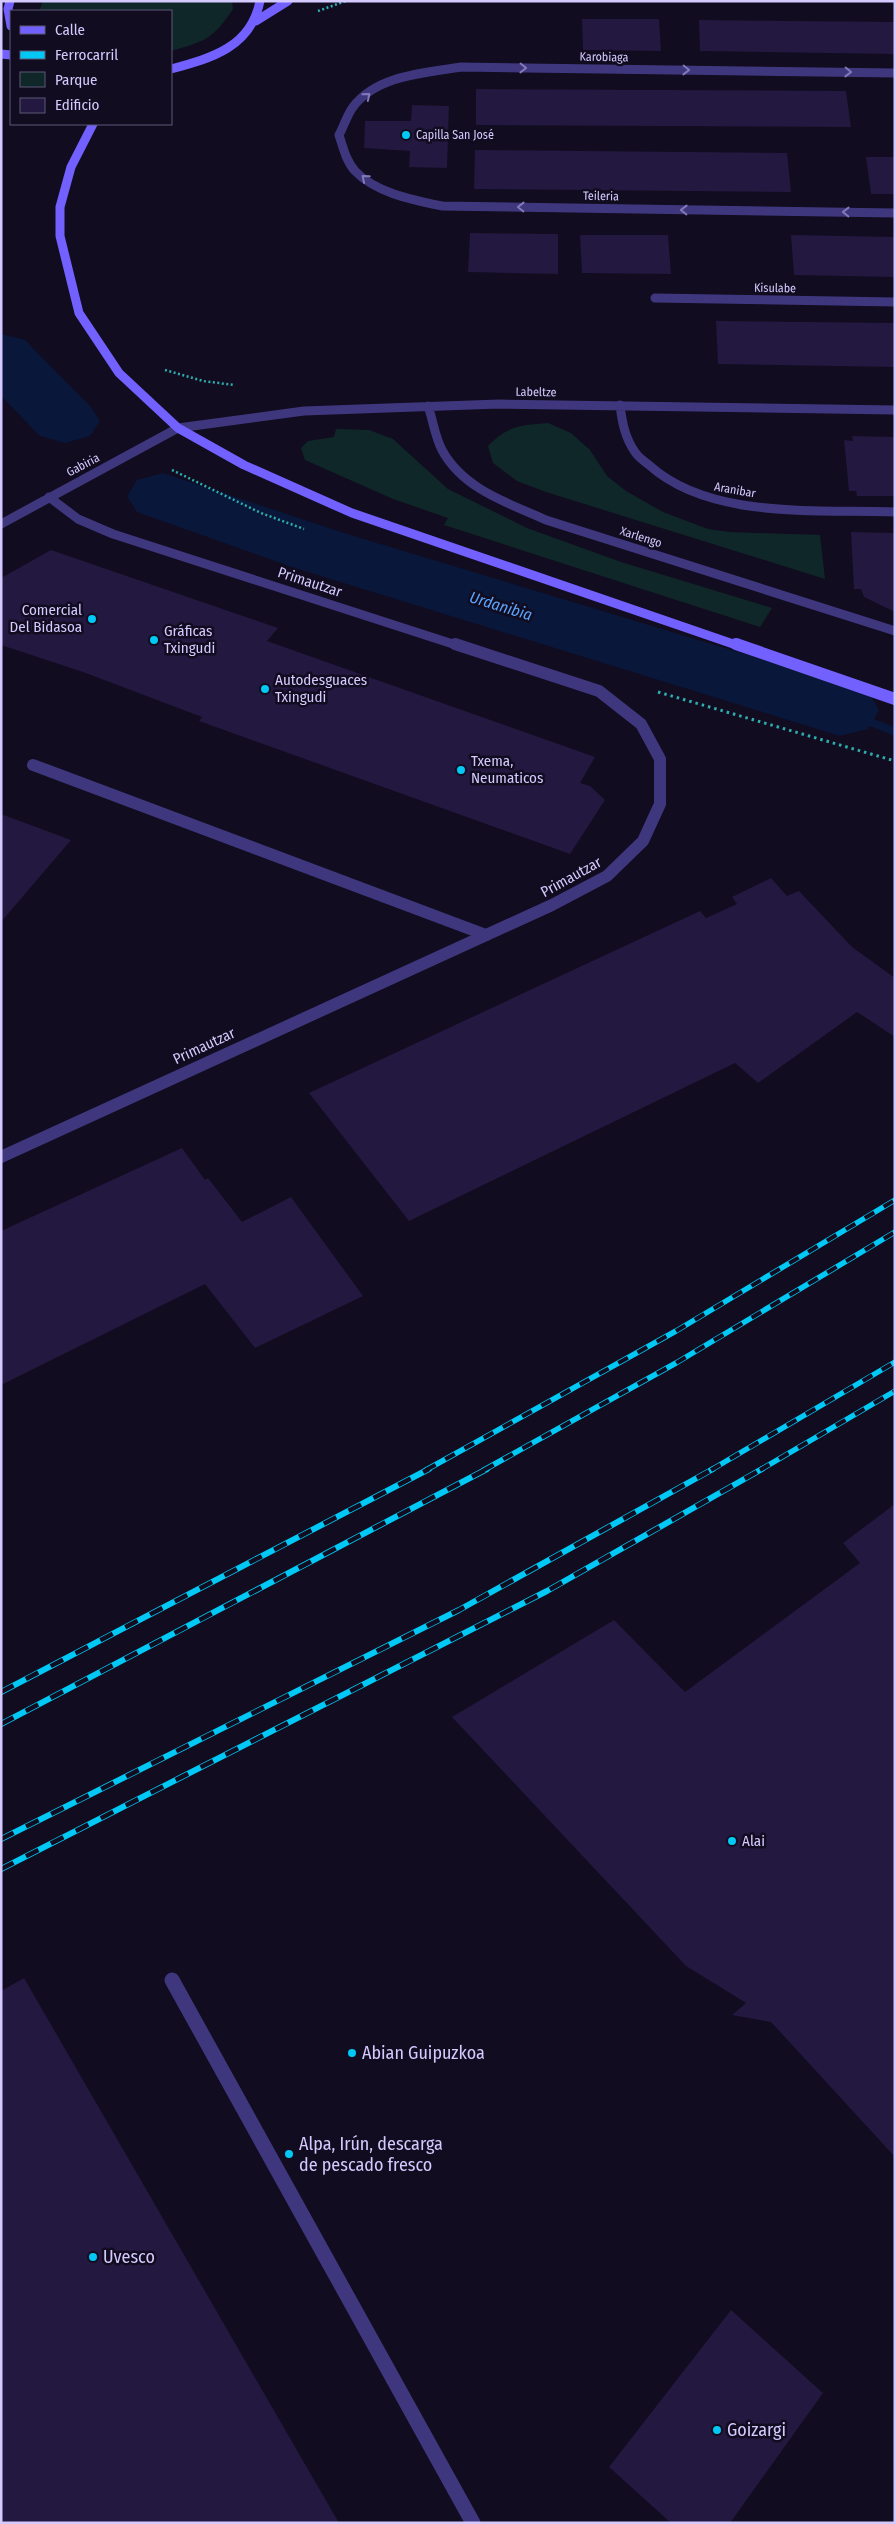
<svg xmlns="http://www.w3.org/2000/svg" width="896" height="2524" viewBox="0 0 896 2524" font-family="'Fira Sans Condensed',sans-serif">
  <style>
    .green { fill: #0f2728 }
    .lines { fill: none; stroke-linecap: round; stroke-linejoin: round }
    .stream { fill: #09173b; fill-rule: evenodd }
    .river { fill: #09173b; fill-rule: evenodd }
    .building { fill: #23183f }
    .path-far1 { stroke: #2dadaf; stroke-width: 2.5; stroke-dasharray: 2 2.5; stroke-linecap: butt }
    .path { stroke: #2dadaf; stroke-width: 3; stroke-dasharray: 2.5 4; stroke-linecap: butt }
    .service-far1 { stroke: #3f377e; stroke-width: 12 }
    .service { stroke: #3f377e; stroke-width: 15 }
    .minor-far1 { stroke: #3f377e; stroke-width: 9 }
    .minor { stroke: #3f377e; stroke-width: 12 }
    .secondary-far1 { stroke: #7261ff; stroke-width: 9 }
    .secondary { stroke: #7261ff; stroke-width: 12 }
    .rail-far1-casing { stroke: #01c8f4; stroke-width: 5.5 }
    .rail-casing { stroke: #01c8f4; stroke-width: 6 }
    .rail-far1 { stroke: #110c1f; stroke-width: 4; stroke-dasharray: 11; stroke-linecap: butt }
    .rail { stroke: #110c1f; stroke-width: 4.5; stroke-dasharray: 14; stroke-linecap: butt }
    .oneway { stroke: #8279b8 }
    .poi-dot { fill: #01c8f4; stroke: #110c1f; stroke-width: 2 }
    .labels { text-anchor: middle; dominant-baseline: central; stroke-width: 5; stroke-linejoin: round; paint-order: stroke }
    .far-street-label { font-size: 12px; fill: #d4caff; stroke: #110c1f }
    .far-poi-label { font-size: 12px; fill: #d4caff; stroke: #110c1f; text-anchor: start }
    .street-label { font-size: 15px; fill: #d4caff; stroke: #110c1f }
    .poi-label { font-size: 15px; fill: #d4caff; stroke: #110c1f; text-anchor: start }
    .water-label { font-size: 16px; font-style: italic; fill: #58a4ff; stroke: #110c1f }
    .near-poi-label { font-size: 18px; fill: #d4caff; stroke: #110c1f; text-anchor: start }
  </style>
  <rect width="100%" height="100%" fill="#110c1f"/>
  <path class="green" d="M43,1H232L233,9C213,39 206,41 171,51V11H39Z
    M548,423L571,433L590,450L607,476L626,491L663,512L708,529L729,532L820,535L825,579L546,492L517,481L493,463L488,446C507,426 521,425 548,423Z
    M336,429L369,430L393,439L448,489L527,528L621,562L772,608L760,627L444,525L448,518L393,499L305,460L301,448L308,441L334,437Z"/>
  <g class="lines">
    <path class="stream" d="M840,706L895,727V736L836,713L834,710Z"/>
    <path class="river" d="M1,334L25,340L90,406L100,421L90,436L65,443L40,436L1,396Z
      M163,473L344,533L868,691L879,710L868,729L840,736L292,567L137,512L127,496L137,480Z"/>
  </g>
  <path class="building" d="M582,19H659L661,51L583,50Z
    M699,20L895,22V54L700,51Z
    M476,89L846,91L851,127L476,125Z
    M412,105L449,106L447,168L409,167L410,151L364,148L365,121H411Z
    M475,150L787,153L791,192L474,189Z
    M866,157H895V194H871Z
    M470,233L558,234V274L468,272Z
    M580,235H668L671,274L582,273Z
    M791,235L895,237V277L794,275Z
    M716,321L895,323V367L718,364Z
    M852,436L895,437V496H857L856,491H849L844,440L853,441Z
    M851,532L895,533V612L864,597L861,589H854Z
    M51,550L278,628L267,641L595,757L580,783L590,786L605,800L570,854L199,721L202,717L83,672L1,645V578Z
    M1,814L71,840L1,922Z
    M771,878L787,896L799,891L852,947L895,978V1037L857,1012L758,1083L735,1063L409,1221L309,1093L700,911L706,918L737,904L732,897Z
    M182,1148L205,1180L208,1178L242,1222L291,1197L363,1296L255,1348L205,1284L1,1385V1231Z
    M895,1504V2157L771,2022L732,2015L746,2003L686,1966L452,1717L614,1620L685,1692L860,1563L843,1543Z
    M24,1978L339,2523H1V1991Z
    M731,2310L823,2393L730,2523H671L609,2467Z"/>
  <g class="lines">
    <path class="path-far1" d="M318,11L346,1
      M165,370L203,381L234,385
      M172,470L261,513L304,529"/>
    <path class="path" d="M658,692L895,761"/>
    <path class="service-far1" d="M33,765L486,935"/>
    <path class="service" d="M172,1980L473,2523"/>
    <path class="minor-far1" d="M895,73L461,67C425,73 377,75 353,107C347,115 344,126 339,135C343,147 346,161 355,171C376,193 413,200 442,206L895,213
      M655,298L895,302
      M620,405C622,422 625,438 635,452C638,457 644,461 649,465C710,520 817,509 895,512
      M428,406C433,420 435,437 442,450C463,489 508,503 546,520L895,631
      M49,497L78,519L113,534L459,646
      M1,524L178,428L304,411L499,404L895,410"/>
    <path class="minor" d="M1,1157L552,905L607,876L643,841L660,804V759L641,724L599,691L455,644"/>
    <path class="secondary-far1" d="M10,1L8,9L11,26
      M256,21L288,1
      M1,54L11,55
      M171,69C212,58 251,47 260,1
      M93,124L71,167L60,207V236L79,313L119,373L178,428L244,465L352,513L739,646"/>
    <path class="secondary" d="M736,644L895,699"/>
    <g class="rail-far1-casing">
      <path id="rail-far1" d="M426,1470L676,1331L895,1200
        M484,1470L676,1363L895,1232
        M711,1470L895,1362
        M760,1470L895,1391"/>
    </g>
    <g class="rail-casing">
      <path id="rail" d="M1,1692L429,1469
        M1,1724L487,1469
        M1,1839L459,1610L713,1469
        M1,1869L547,1591L762,1469"/>
    </g>
    <use href="#rail-far1" class="rail-far1"/>
    <use href="#rail" class="rail"/>
  </g>
  <defs><path id="oneway-chevron" d="M-2-3.5L2.5 0L-2 3.5" fill="none" stroke-width="1.6" stroke-linecap="round" stroke-linejoin="round" transform="scale(1.25)"/></defs>
  <g class="oneway">
    <use href="#oneway-chevron" transform="translate(523 68) rotate(1)"/>
    <use href="#oneway-chevron" transform="translate(686 70) rotate(1)"/>
    <use href="#oneway-chevron" transform="translate(848 72) rotate(1)"/>
    <use href="#oneway-chevron" transform="translate(367 96) rotate(-39)"/>
    <use href="#oneway-chevron" transform="translate(365 178) rotate(-140)"/>
    <use href="#oneway-chevron" transform="translate(521 207) rotate(-179)"/>
    <use href="#oneway-chevron" transform="translate(684 210) rotate(-179)"/>
    <use href="#oneway-chevron" transform="translate(846 212) rotate(-179)"/>
  </g>
  <g class="poi-dot">
    <circle cx="406" cy="135" r="5"/>
    <circle cx="92" cy="619" r="5"/>
    <circle cx="154" cy="640" r="5"/>
    <circle cx="265" cy="689" r="5"/>
    <circle cx="461" cy="770" r="5"/>
    <circle cx="732" cy="1841" r="5"/>
    <circle cx="352" cy="2053" r="5"/>
    <circle cx="289" cy="2154" r="5"/>
    <circle cx="93" cy="2257" r="5"/>
    <circle cx="717" cy="2430" r="5"/>
  </g>
  <g class="labels">
    <g class="far-street-label">
      <text transform="translate(604 57) rotate(1)">Karobiaga</text>
      <text transform="translate(601 196) rotate(1)">Teileria</text>
      <text transform="translate(775 288) rotate(1)">Kisulabe</text>
      <text transform="translate(536 392) rotate(1)">Labeltze</text>
      <text transform="translate(83 465) rotate(-28)">Gabiria</text>
      <text transform="translate(735 490) rotate(10)">Aranibar</text>
      <text transform="translate(641 537) rotate(18)">Xarlengo</text>
    </g>
    <g class="far-poi-label">
      <text x="416" y="135">Capilla San José</text>
    </g>
    <g class="street-label">
      <text transform="translate(310 582) rotate(18)">Primautzar</text>
      <text transform="translate(571 877) rotate(-29)">Primautzar</text>
      <text transform="translate(204 1046) rotate(-25)">Primautzar</text>
    </g>
    <g class="poi-label">
      <text x="82" y="610" text-anchor="end">Comercial<tspan x="82" dy="17">Del Bidasoa</tspan></text>
      <text x="164" y="631">Gráficas<tspan x="164" dy="17">Txingudi</tspan></text>
      <text x="275" y="680">Autodesguaces<tspan x="275" dy="17">Txingudi</tspan></text>
      <text x="471" y="761">Txema,<tspan x="471" dy="17">Neumaticos</tspan></text>
      <text x="742" y="1841">Alai</text>
    </g>
    <g class="water-label">
      <text transform="translate(501 606) rotate(17)">Urdanibia</text>
    </g>
    <g class="near-poi-label">
      <text x="362" y="2053">Abian Guipuzkoa</text>
      <text x="299" y="2144">Alpa, Irún, descarga<tspan x="299" dy="21">de pescado fresco</tspan></text>
      <text x="103" y="2257">Uvesco</text>
      <text x="727" y="2430">Goizargi</text>
    </g>
  </g>
  <rect width="896" height="2524" fill="none" stroke="#d4caff" stroke-width="5"/>
  <rect x="10" y="10" width="162" height="115" fill="#110c1f" stroke="#5f5879"/>
  <rect x="20" y="26" width="25" height="8" fill="#7261ff" stroke="#5f5879"/>
  <text x="55" y="35" font-size="15" fill="#d4caff">Calle</text>
  <rect x="20" y="51" width="25" height="8" fill="#01c8f4" stroke="#5f5879"/>
  <text x="55" y="60" font-size="15" fill="#d4caff">Ferrocarril</text>
  <rect x="20" y="72" width="25" height="15" fill="#0f2728" stroke="#5f5879"/>
  <text x="55" y="85" font-size="15" fill="#d4caff">Parque</text>
  <rect x="20" y="98" width="25" height="15" fill="#23183f" stroke="#5f5879"/>
  <text x="55" y="110" font-size="15" fill="#d4caff">Edificio</text>
</svg>
